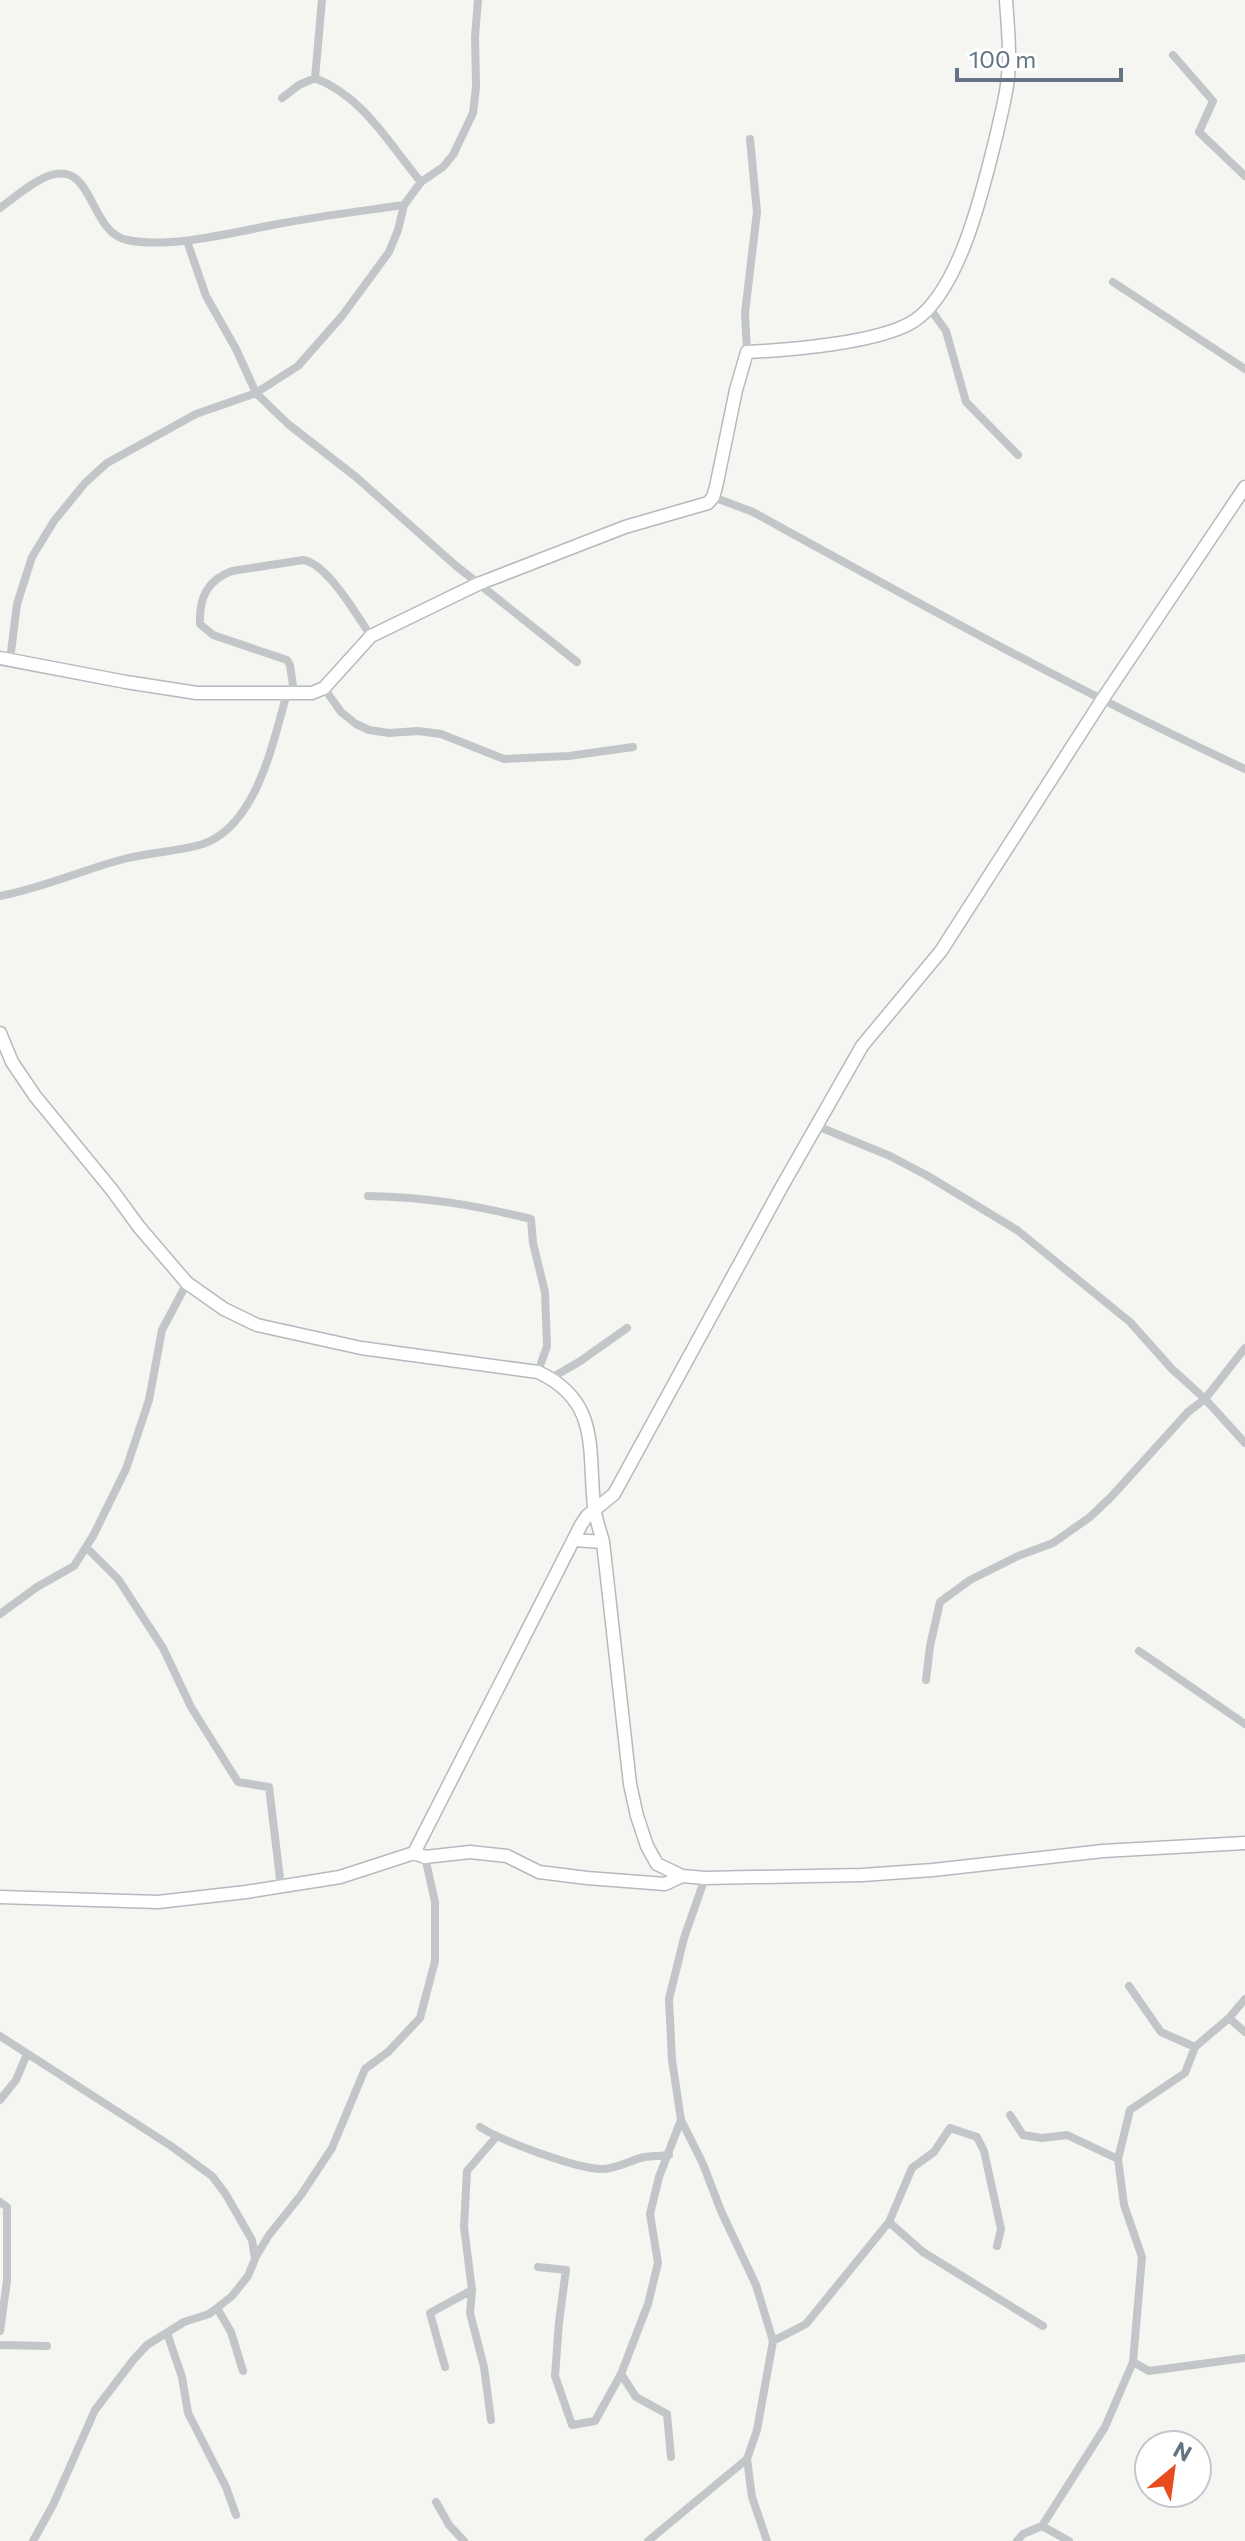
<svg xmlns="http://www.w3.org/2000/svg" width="1245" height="2541" viewBox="0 0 1245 2541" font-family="Commissioner,sans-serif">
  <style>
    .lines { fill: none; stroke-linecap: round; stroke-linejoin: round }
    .secondary-casing { stroke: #b4babe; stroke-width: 15 }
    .street { stroke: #c2c6c9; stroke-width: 8 }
    .secondary { stroke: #fff; stroke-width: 12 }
  </style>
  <rect width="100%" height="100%" fill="#f5f5f1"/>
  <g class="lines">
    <g class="secondary-casing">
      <path id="secondary" d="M0,658L126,682L197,693H312L324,688L371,636L478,584L625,527L708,503L713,497L716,487L736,390L747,352C789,350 880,343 914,321C961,290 984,185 997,133C1000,118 1005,101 1007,85C1011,57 1008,29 1006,0
        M0,1033L12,1062L35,1096L112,1190L139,1227L187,1283L224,1309L257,1325L361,1348L538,1372C600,1401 588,1448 594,1506C595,1518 600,1530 603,1542L630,1784L637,1816L647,1846L657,1864L682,1876L705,1878L862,1875L933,1870L1103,1851L1245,1843
        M574,1540L603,1542
        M414,1853L425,1857L470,1852L507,1856L539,1872L587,1878L665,1884L682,1876
        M0,1897L158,1902L246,1892L340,1877L414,1853L581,1525L587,1516L614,1494L781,1188L862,1046L941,951L1102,700L1245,487"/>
    </g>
    <path class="street" d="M1173,55L1213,101L1199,132L1245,176
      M315,78L322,0
      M282,98L299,85L315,78C364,97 389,144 421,182
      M0,208C14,198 36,179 51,175C94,162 89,232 127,240C171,249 234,232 278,224C320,216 362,211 404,205
      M187,241L206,296L236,349L256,393L288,424L356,477L455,565L577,662
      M1113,282L1245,369
      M929,307L946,331L966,402L1018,455
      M747,352L745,313L757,212L750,139
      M713,497L753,512C915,601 1077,691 1245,769
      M10,660L17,604L32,557L54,521L85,483L107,463L196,414L256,393L298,366L342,316L389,252L398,230L404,205L421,182L443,167L453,155L473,113L476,87L475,37L478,0
      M324,688L341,712L356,724L369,730L389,733L418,731L441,734L504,759L569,756L633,747
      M294,693L290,665L287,660L213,635L200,624C199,598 207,580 232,571L303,560C327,563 357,616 371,636
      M0,896C43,888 82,870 124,859C150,852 177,852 203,844C257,825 273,742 287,693
      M817,1126L890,1156L928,1176L1017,1230L1130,1322L1172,1369L1205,1399L1245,1443
      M368,1196C426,1197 474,1205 531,1219L533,1243L545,1292L547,1346L538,1372
      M551,1378L579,1362L627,1328
      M86,1547L118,1579L163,1648L191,1707L238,1782L269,1787L281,1887
      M0,1614L37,1587L74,1566L93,1536L126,1469L149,1400L162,1330L187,1283
      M1139,1651L1245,1724
      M926,1680L930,1646L940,1602L970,1580L1018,1556L1053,1543L1090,1517L1111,1497L1188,1412L1205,1399L1245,1348
      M705,1878L684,1938L669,1999L672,2060L681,2120L703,2164L721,2211L756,2285L773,2341L757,2430L747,2459L752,2497L767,2541
      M1129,1986L1161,2032L1195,2047
      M1245,1999L1229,2018L1195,2047L1185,2073L1130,2110L1118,2159L1124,2205L1142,2257L1133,2362L1149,2371L1245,2358
      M1229,2018L1245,2032
      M0,2036L171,2146L212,2176L225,2193L252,2240L255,2259L248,2276L232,2296L217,2308L209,2314L184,2322L147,2345L134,2359L95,2410L53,2505L33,2541
      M0,2100L16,2080L27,2054
      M1010,2115L1023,2135L1042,2138L1067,2135L1118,2159
      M480,2127C502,2141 577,2169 602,2169C616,2169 631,2160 644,2157C652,2156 661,2156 669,2155
      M0,2202L7,2207V2281L0,2331
      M889,2222L923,2252L1043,2326
      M255,2258L269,2235L301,2195L332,2148L365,2069L388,2052L420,2018L435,1961V1902L425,1857
      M538,2267L566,2270L559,2322L555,2376L572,2425L595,2421L621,2374L648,2304L658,2263L650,2214L659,2177L681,2120
      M472,2290L470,2313L484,2367L491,2420
      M217,2308L231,2332L243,2371
      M167,2333L182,2377L188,2413L226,2487L236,2515
      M773,2341L806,2324L889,2222L912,2168L934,2152L950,2128L977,2137L984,2151L1001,2229L997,2246
      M0,2345L47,2346
      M445,2367L430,2313L472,2290L464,2227L467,2171L496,2137
      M621,2374L636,2397L667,2414L671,2457
      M436,2502L449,2525L464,2541
      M1042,2526L1069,2541
      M648,2541L747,2459
      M1017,2541L1023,2534L1042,2526L1105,2427L1133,2362"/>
    <use href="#secondary" class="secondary"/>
  </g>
  <g transform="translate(1173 2469) rotate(29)"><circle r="38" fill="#ffffff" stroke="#c1c8ce" stroke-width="2"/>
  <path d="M0-6L14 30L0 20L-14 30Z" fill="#e94d1e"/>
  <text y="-12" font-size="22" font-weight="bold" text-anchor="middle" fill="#637584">N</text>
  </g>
  <path d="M957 68v12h164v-12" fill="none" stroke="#637584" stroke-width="4"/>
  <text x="969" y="68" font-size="24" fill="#637584" stroke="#ffffff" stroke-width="6" paint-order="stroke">100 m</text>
</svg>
